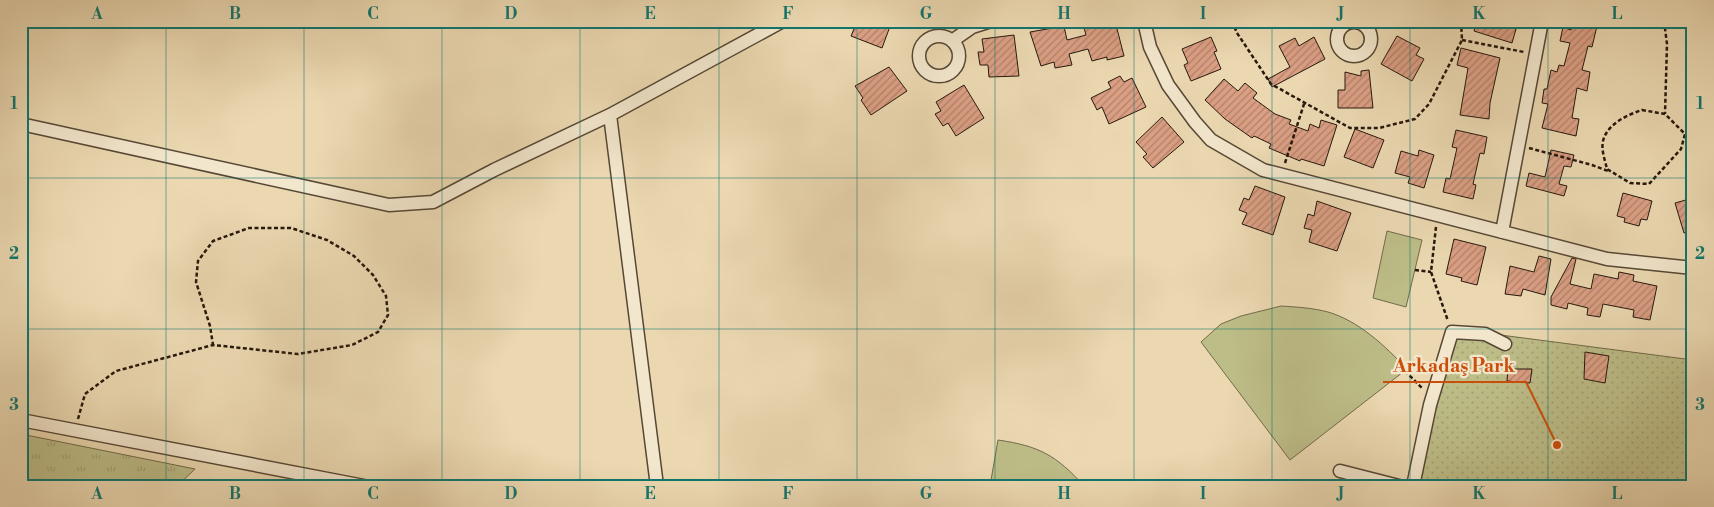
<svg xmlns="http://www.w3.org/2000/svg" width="1714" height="507" viewBox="0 0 1714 507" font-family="'Libre Bodoni',serif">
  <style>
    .grass { fill: url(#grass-tufts); stroke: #726a4a }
    .park { fill: url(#park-dots); stroke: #726a4a }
    .garden { fill: #bdbd88; stroke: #726a4a }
    .building { fill: url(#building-hatch); stroke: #26180c }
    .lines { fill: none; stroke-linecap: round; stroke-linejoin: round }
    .minor-casing { stroke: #574835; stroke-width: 15 }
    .path { stroke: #26180c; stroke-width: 2.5; stroke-dasharray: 4 2.5; stroke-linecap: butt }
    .minor { stroke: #f2e6cc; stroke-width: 12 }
    .grid { fill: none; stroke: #0f766e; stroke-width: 1; stroke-opacity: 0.55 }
    .leader { fill: none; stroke: #cb4f0c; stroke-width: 2 }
    .callout-dot { fill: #cb4f0c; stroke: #f2e6cc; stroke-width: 2 }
    .callout-label { font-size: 19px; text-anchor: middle; font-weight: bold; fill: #cb4f0c; stroke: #f2e6cc; stroke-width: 4.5; stroke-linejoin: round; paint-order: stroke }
    .neatline { fill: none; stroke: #0f766e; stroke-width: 2 }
    .grid-label { font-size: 16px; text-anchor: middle; font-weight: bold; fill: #0f766e }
  </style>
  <defs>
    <pattern id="grass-tufts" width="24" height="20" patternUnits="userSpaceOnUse" patternTransform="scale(1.25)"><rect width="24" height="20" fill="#bdbd88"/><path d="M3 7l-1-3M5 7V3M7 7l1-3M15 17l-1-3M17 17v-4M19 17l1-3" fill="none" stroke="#a2a274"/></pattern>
    <pattern id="park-dots" width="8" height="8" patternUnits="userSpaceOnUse" patternTransform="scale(1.25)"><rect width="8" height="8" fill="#bdbd88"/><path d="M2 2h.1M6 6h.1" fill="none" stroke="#a2a274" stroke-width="1.8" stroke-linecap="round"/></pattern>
    <pattern id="building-hatch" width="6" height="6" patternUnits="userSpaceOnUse" patternTransform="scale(1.25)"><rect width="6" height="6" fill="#db9f84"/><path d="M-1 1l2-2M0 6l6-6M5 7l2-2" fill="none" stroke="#b1816a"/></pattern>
  </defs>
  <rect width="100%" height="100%" fill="#ebd8b1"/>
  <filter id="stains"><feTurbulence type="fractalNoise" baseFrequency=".004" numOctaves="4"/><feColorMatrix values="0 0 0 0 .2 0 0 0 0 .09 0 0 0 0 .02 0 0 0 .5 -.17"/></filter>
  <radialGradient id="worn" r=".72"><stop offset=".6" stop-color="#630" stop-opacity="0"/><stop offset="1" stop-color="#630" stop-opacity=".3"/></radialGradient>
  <path class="grass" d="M21,434L195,469L177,486H21Z"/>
  <path class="park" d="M1462,330L1693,360V486H1413L1452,332Z"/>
  <path class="garden" d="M1387,231L1422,240L1406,307L1373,298Z
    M1281,306C1297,307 1313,308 1328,312C1359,321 1385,346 1407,369L1290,460L1201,342L1221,324L1241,316Z
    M998,440C1039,446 1056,455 1084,486H990Z"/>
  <path class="building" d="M868,21H892L882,48L851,36L857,22L866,26Z
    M1082,21H1115L1124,56L1107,60V57L1092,61L1088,49L1069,54L1072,65L1055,68L1054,62L1041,66L1030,32L1064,26L1067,40L1086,35Z
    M1477,21H1491L1516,29L1512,43L1474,31Z
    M1574,21L1597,26L1592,47L1588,46L1582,70L1590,72L1587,91L1577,88L1572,118L1579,119L1576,136L1542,128L1548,104L1542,103L1544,89H1547L1551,70L1557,72L1559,65L1564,66L1570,43L1560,41L1563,27L1571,30Z
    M1014,35L1019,76L989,77L988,65H980L978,52H984L982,39Z
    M1397,36L1420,48L1416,55L1424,59L1412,81L1381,64Z
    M1211,37L1217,51L1214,52L1221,69L1191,81L1184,65L1188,63L1182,49Z
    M1314,37L1325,59L1272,87L1268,79L1290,67L1279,46L1295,38L1299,46Z
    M1461,48L1500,58L1490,103L1489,119L1460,115L1468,68L1457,65Z
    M889,67L907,91L871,115L861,100L863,98L855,86Z
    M1369,70L1373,108H1338V90H1345V72L1361,76V71Z
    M1120,76L1124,82L1132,78L1146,107L1109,124L1102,107L1097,110L1091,98L1111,88L1108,82Z
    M1224,79L1238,91L1245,83L1257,93L1253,98L1275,114L1291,120L1289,124L1308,131L1310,124L1319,128L1321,120L1337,125L1324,166L1301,159L1300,161L1269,148L1271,144L1254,136L1252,138L1225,119L1205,100Z
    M964,85L984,118L956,136L948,123L943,126L935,114L941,111L936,102Z
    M1162,117L1184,142L1153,168L1143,157L1147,154L1136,142Z
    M1355,129L1384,140L1373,168L1344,157Z
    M1456,130L1487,137L1484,154L1480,153L1473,184L1476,185L1473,199L1443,192L1446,178L1450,179L1457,148L1452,147Z
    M1419,150L1434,155L1424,188L1408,183L1410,177L1395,173L1401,151L1418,156Z
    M1551,150L1574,155L1571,167L1564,166L1559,184L1567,186L1564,196L1526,186L1529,173L1545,177Z
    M1255,186L1285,197L1273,235L1242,224L1247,213L1239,210L1244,198L1249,200Z
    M1623,193L1652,201L1647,220L1641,219L1639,226L1624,222L1625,218L1617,216Z
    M1693,198V230L1684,233L1675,203Z
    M1317,201L1351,213L1337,251L1309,242L1312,230L1304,228L1308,214L1314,216Z
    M1454,239L1486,247L1477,285L1461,281L1462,278L1446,274Z
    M1539,256L1551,259L1545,295L1523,289L1521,296L1505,294L1510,266L1534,272Z
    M1572,258L1576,259L1570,284L1591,289L1594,274L1618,279L1619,272L1634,275L1633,281L1657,286L1650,320L1633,317L1634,310L1603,304L1600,317L1587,315L1588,308L1568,303L1567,309L1551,305V297Z
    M1585,352L1609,356L1605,383L1584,379Z
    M1508,369H1532L1530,383L1507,381Z"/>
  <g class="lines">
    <g class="minor-casing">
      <path id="minor" d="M1144,21L1150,47L1168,85L1195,122L1211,140L1263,170L1607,259L1693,268
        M1337 39a17 17 0 1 1 34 0a17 17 0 1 1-34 0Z
        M919 56a20 20 0 1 1 40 0a20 20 0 1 1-40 0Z
        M952,41L972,27L991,21
        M610,115L657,486
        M21,124L389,205L433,202L494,170L610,115L783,21
        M1502,232L1542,21
        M21,420L364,486
        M1340,471L1399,486
        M1413,486L1430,405L1452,332L1485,334L1505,344"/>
    </g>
    <path class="path" d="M1232,21L1237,33L1271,84L1350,128H1379L1415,119L1429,104L1462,40L1461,21
      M1664,21L1667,44L1665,114
      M1234,28L1238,21
      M1462,40L1524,52
      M1642,110L1665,114L1685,134L1681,149L1649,184L1630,183L1607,169C1605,160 1601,150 1603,141C1607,124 1627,115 1642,110Z
      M1685,134L1693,139
      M1529,148L1592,165L1608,171
      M1285,163L1304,104
      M1436,227L1431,272L1448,321
      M1415,270L1431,272
      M1405,371L1423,389
      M78,419L85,394L116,371L213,345L298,354L352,345L378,332L388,315L386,296L373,275L354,256L327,240L291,228H249L213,241L198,261L196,282L210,326L213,345"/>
    <use href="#minor" class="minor"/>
  </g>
  <path class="grid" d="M166,21V486M304,21V486M442,21V486M580,21V486M719,21V486M857,21V486M995,21V486M1134,21V486M1272,21V486M1410,21V486M1548,21V486M21,178H1693M21,329H1693"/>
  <path class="leader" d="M1557 445L1526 382H1383"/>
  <circle class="callout-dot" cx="1557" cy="445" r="5"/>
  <g class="callout-label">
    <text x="1454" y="372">Arkadaş Park</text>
  </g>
  <rect width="1714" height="507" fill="none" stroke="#ebd8b1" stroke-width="55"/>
  <rect x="28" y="28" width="1658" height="452" class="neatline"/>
  <g class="grid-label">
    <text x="97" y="19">A</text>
    <text x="235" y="19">B</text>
    <text x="373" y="19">C</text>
    <text x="511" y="19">D</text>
    <text x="650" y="19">E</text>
    <text x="788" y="19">F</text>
    <text x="926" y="19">G</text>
    <text x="1064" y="19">H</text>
    <text x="1203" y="19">I</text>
    <text x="1341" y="19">J</text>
    <text x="1479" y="19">K</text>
    <text x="1617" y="19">L</text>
    <text x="14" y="109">1</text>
    <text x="1700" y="109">1</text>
    <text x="14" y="259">2</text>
    <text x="1700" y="259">2</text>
    <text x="14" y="410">3</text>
    <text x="1700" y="410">3</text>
    <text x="97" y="499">A</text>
    <text x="235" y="499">B</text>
    <text x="373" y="499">C</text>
    <text x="511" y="499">D</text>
    <text x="650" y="499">E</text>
    <text x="788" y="499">F</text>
    <text x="926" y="499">G</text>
    <text x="1064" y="499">H</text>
    <text x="1203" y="499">I</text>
    <text x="1341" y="499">J</text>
    <text x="1479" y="499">K</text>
    <text x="1617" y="499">L</text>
  </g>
  <rect width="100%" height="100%" filter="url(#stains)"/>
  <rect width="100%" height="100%" fill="url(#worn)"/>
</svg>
